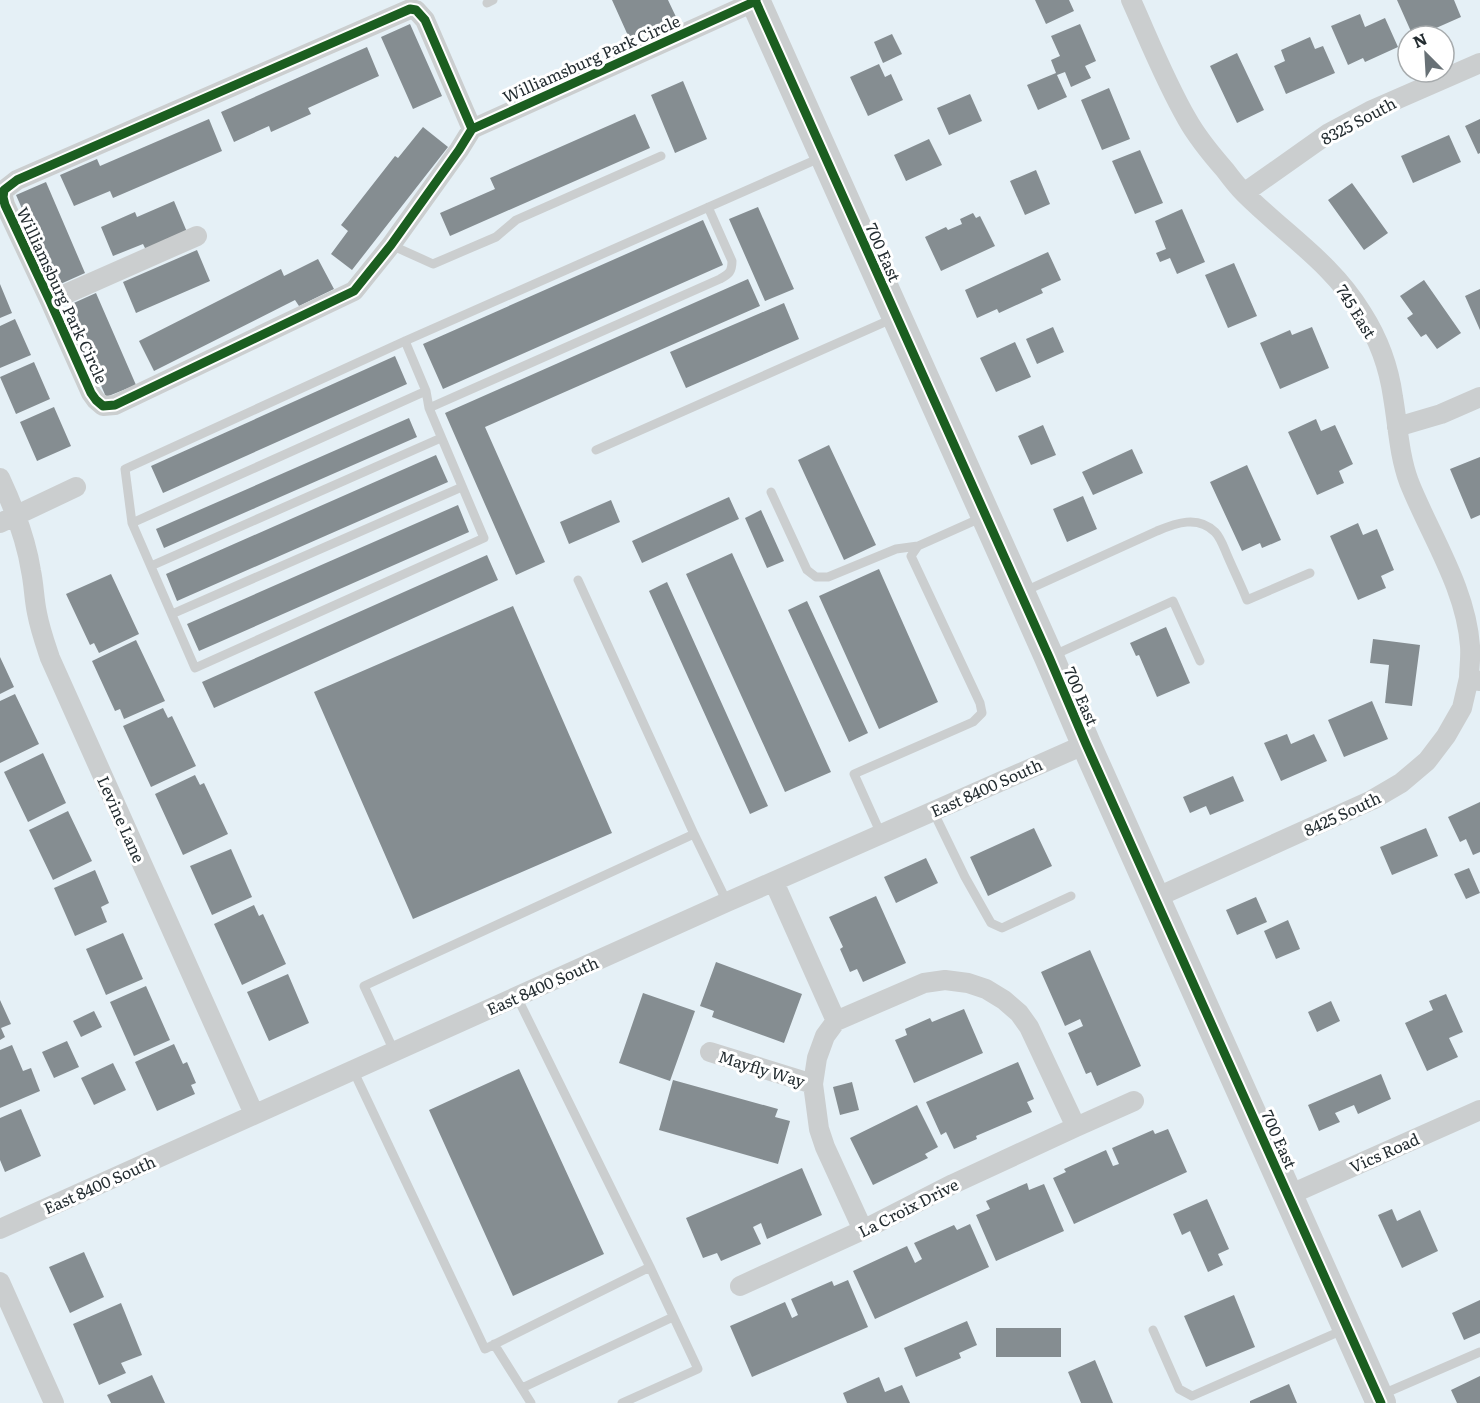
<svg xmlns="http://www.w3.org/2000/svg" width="1480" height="1403" viewBox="0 0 1480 1403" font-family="Literata,serif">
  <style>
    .building { fill: #858d91 }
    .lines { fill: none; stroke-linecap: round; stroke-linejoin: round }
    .service { stroke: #cbcecf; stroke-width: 9 }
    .minor { stroke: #cbcecf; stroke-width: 20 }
    .primary { stroke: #cbcecf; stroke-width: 30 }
    .cycleway-casing { stroke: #fff; stroke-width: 13 }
    .cycleway { stroke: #1b5e20; stroke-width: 9 }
    .labels { text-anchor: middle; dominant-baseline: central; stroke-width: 6; stroke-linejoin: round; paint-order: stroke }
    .street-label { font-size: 16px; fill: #242d31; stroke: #fff }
  </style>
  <rect width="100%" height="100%" fill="#e5f0f6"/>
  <path class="building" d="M612,0H668L677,19L630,40Z
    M1035,0H1069L1074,11L1046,24Z
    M1397,0H1454L1461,17L1418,36H1413Z
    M1360,14L1365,27L1385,18L1398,47L1365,62L1363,58L1348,65L1331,26Z
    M410,24L442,96L413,109L381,37Z
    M1080,24L1096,61L1085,66L1091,78L1071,87L1065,72L1057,75L1067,97L1038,110L1027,85L1056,73L1051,60L1060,56L1051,36Z
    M892,34L902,54L883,63L874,42Z
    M1310,37L1315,49L1323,46L1335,73L1286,94L1274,66L1285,61L1281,50Z
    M367,47L379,76L308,108L311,114L271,132L269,126L234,142L221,112Z
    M1237,53L1264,110L1237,123L1210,66Z
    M879,64L885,77L891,74L903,100L868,116L850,77Z
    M683,81L707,139L675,153L651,95Z
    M1109,88L1130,139L1102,150L1081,100Z
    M970,94L982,121L949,135L937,108Z
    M635,114L650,148L450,236L440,213L495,189L490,178Z
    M209,119L222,151L113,198L110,191L74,206L60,175L97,159L100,166Z
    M1480,119V153L1478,154L1465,126Z
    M423,127L448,147L352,270L331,254L348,231L341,225L395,156L398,158Z
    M1449,135L1461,162L1413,183L1401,156Z
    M929,139L942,165L906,181L894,155Z
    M1140,150L1163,203L1135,214L1112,161Z
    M1036,170L1050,204L1025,215L1010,181Z
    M46,182L85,273L56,286L16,195Z
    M1352,183L1388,233L1364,250L1328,200Z
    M174,201L187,232L146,250L143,244L113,256L101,227L135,212L137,217Z
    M758,207L794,289L765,301L729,219Z
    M1182,209L1205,262L1177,274L1170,258L1160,262L1156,253L1166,249L1155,221Z
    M973,213L976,218L980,216L995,246L941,271L925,237L946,227L948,230L962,224L960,219Z
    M703,220L723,265L443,389L423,344Z
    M197,250L210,281L136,313L123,282Z
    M1048,252L1061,280L1041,289L1043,293L999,313L997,309L977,318L965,290Z
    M318,259L334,289L299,306L295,300L154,371L139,341L281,269L284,276Z
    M1234,263L1257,316L1228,328L1205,275Z
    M748,279L760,306L485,427L545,562L516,575L445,413Z
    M1424,280L1461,333L1437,349L1426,334L1421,337L1407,318L1413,314L1400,296Z
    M0,284L12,313L0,318Z
    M1480,289V330L1465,296Z
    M96,293L136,385L106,397L67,306Z
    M784,303L799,339L686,388L670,352Z
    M15,319L31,355L0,368V326Z
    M1053,327L1064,352L1037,364L1026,339Z
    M1312,327L1329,368L1280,389L1260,343L1290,330L1292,335Z
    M1015,342L1031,377L996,392L980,358Z
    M395,356L407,384L163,493L151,466Z
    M34,362L50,399L16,414L0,377Z
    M54,407L71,446L37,461L20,422Z
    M409,418L417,437L164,548L156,529Z
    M1316,419L1321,431L1335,425L1353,464L1339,471L1344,483L1317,495L1288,432Z
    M1043,425L1056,455L1031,465L1018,436Z
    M829,445L876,545L844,560L798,460Z
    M1132,449L1143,473L1093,495L1082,472Z
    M436,455L448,482L177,601L166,574Z
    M1480,457V515L1471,519L1450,469Z
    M1247,465L1281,540L1262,548L1260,543L1242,551L1210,482Z
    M1083,496L1097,529L1067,542L1053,509Z
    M729,497L739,519L642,563L632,541Z
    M611,500L620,522L569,544L560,522Z
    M458,505L469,532L199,651L187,624Z
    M761,510L784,561L767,568L745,518Z
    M1358,523L1363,535L1377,529L1394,570L1381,576L1386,588L1358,600L1330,536Z
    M732,553L831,772L785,792L686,574Z
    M487,555L498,580L214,708L202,682Z
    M879,569L938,702L879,729L819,596Z
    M111,574L139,634L99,653L94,643L90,645L66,594Z
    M667,582L768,806L750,814L649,591Z
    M807,601L868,733L849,742L788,610Z
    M513,606L612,833L413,919L314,692Z
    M1166,627L1190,683L1157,697L1139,655L1136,656L1130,643Z
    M1373,639L1420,645L1412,706L1385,703L1389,665L1370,663Z
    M136,640L165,701L124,719L120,709L115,711L92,661Z
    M0,657L14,687L0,694Z
    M15,694L39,744L0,763V701Z
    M1372,701L1388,739L1344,757L1328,720Z
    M163,708L168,718L172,716L196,766L151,787L123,726Z
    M1287,734L1291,744L1314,734L1327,761L1281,781L1264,743Z
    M43,753L66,803L28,822L4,772Z
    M195,775L200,785L204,783L228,834L183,855L155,794Z
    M1233,776L1244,801L1210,815L1206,806L1190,813L1183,797Z
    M1480,802V852L1473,855L1466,839L1460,842L1448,817Z
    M68,811L92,861L53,880L29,830Z
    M1034,828L1052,866L988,896L970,857Z
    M1426,828L1438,856L1392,875L1380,847Z
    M231,849L252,897L212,915L190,866Z
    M926,858L938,883L896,903L884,877Z
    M1469,868L1480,893L1466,899L1454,874Z
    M95,870L109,903L101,907L107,922L75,936L54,888Z
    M876,896L906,963L863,982L857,969L850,972L840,949L843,947L829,917Z
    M1256,897L1267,922L1237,935L1226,910Z
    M254,905L259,916L263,914L286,964L242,985L214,924Z
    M1288,920L1300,949L1276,959L1264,931Z
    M123,933L143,979L106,995L86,949Z
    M1090,950L1141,1066L1097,1086L1091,1072L1086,1074L1068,1033L1083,1026L1080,1019L1065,1026L1041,972Z
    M716,962L802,994L784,1043L712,1017L714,1011L700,1006Z
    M288,974L309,1023L269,1041L247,992Z
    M146,986L170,1040L134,1056L110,1002Z
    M643,993L695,1011L670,1081L619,1063Z
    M1446,994L1463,1032L1449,1038L1458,1057L1427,1071L1405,1023L1433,1010L1429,1001Z
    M0,1000L11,1024L1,1028L5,1037L0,1040Z
    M1331,1001L1340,1021L1317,1032L1308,1012Z
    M964,1009L983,1053L914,1083L895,1040L907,1035L905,1029L930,1018L932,1022Z
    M94,1011L102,1027L81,1037L73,1021Z
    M67,1041L79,1067L54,1078L42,1052Z
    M174,1044L183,1064L187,1062L196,1083L191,1085L195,1094L157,1111L135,1062Z
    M12,1045L23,1071L31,1068L40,1091L0,1108V1050Z
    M1018,1062L1034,1099L1027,1102L1032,1112L976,1136L977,1139L954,1149L946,1132L941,1135L926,1102Z
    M113,1063L126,1090L94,1105L81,1078Z
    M519,1069L604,1254L513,1296L429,1110Z
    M1381,1074L1391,1099L1358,1114L1354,1105L1335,1113L1340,1122L1319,1131L1308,1105Z
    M673,1080L778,1109L775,1117L790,1121L778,1164L659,1130Z
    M852,1082L859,1110L840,1115L833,1087Z
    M917,1105L938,1147L925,1154L928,1158L873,1185L850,1138Z
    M21,1109L41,1156L5,1172L0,1160V1118Z
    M1168,1129L1187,1172L1074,1224L1053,1178L1066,1172L1064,1169L1106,1150L1113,1166L1119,1164L1112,1148L1153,1130L1155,1134Z
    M802,1168L822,1215L767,1239L761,1223L753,1227L761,1244L721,1261L717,1253L703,1258L686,1218Z
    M1027,1183L1029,1190L1044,1184L1064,1231L996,1261L976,1215L990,1209L986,1201Z
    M1207,1199L1229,1249L1218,1254L1223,1265L1208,1272L1190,1231L1182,1235L1173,1214Z
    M1392,1209L1397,1221L1420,1210L1438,1251L1402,1268L1378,1215Z
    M970,1224L989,1267L875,1319L853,1271L907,1246L915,1263L922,1259L914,1243L954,1225L957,1230Z
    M84,1252L104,1297L70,1313L49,1267Z
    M848,1280L868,1327L752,1377L730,1326L785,1302L792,1318L798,1315L791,1299L832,1281L834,1286Z
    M1234,1295L1255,1347L1206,1367L1184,1316Z
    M1480,1300V1333L1464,1340L1452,1313Z
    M121,1303L142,1355L121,1363L126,1373L99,1385L73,1324Z
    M967,1321L977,1345L959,1353L961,1358L916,1377L904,1348Z
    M996,1328H1061V1357H996Z
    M1095,1360L1113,1403H1081L1068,1372Z
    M152,1375L165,1403H111L107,1395Z
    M1480,1376V1403H1457L1451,1390Z
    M879,1377L885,1392L902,1385L910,1403H847L843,1393Z
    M1289,1384L1297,1403H1250V1401Z"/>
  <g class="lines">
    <path class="service" d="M487,3L493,0
      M391,245L433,264L496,237L516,220L661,156
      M405,341L426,391L429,408L484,538L195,668L132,523L125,469L405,341L822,157
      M429,408L720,279C729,274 732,272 732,261L708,207
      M596,450L894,318
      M771,492L807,570L816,577H828L896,549L918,546
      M132,523L426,391
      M151,566L441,438
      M578,580L694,834
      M1025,591L1157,531C1176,523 1198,515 1215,532C1221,538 1224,548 1228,557C1234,571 1241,585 1247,600L1310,573
      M172,614L462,487
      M1054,655L1173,601L1200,661
      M933,811L965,877L991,923L1002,928L1071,896
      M881,834L854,774L973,722L982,713L980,703L911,556L918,546L983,517
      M394,1051L364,986L694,834L727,902
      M353,1070L485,1349L650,1267L517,997
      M1153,1330L1179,1389L1192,1396L1343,1330
      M494,1344L531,1403
      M522,1388L673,1317
      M1383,1394L1480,1352
      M622,1403L698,1369L650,1267"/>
    <path class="minor" d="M1131,0C1149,40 1165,81 1187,119C1197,137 1211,154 1225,170C1231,178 1238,187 1245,194C1285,234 1332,263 1362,313C1378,338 1389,368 1393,397C1398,426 1399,455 1409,482C1430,535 1466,588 1470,646C1471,657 1469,668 1469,678
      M472,129L425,20L416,10L410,9L17,180L4,190L3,197L5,205L50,301L91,393L96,400L103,406L115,405L354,291L391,245L459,150L472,129L756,1
      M1244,193L1329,133L1370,111L1480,63
      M50,301L197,236
      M1397,427L1441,414L1480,397
      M0,478C14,508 26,538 31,571C34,585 34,599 37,613C40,629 45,643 50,658L254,1114
      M0,523L76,487
      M774,882L836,1021
      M1155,898L1372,800L1401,783L1427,761L1446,736L1462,708L1469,678L1480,681
      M710,1052L813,1084
      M1289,1195L1480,1110
      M0,1229L727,902L1086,744
      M863,1230L825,1147L819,1129L813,1084L817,1058L825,1036L836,1021L924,983L945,980L968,983L986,989L1004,1000L1019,1013L1029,1027L1076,1127
      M0,1282L54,1403
      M740,1286L863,1230L953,1184L1076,1127L1134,1101"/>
    <path class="primary" d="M755,0L1049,657L1086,744L1381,1403"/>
    <g class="cycleway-casing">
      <path id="cycleway" d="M755,0L1049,657L1086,744L1381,1403
        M472,129L425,20L416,10L410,9L17,180L4,190L3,197L5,205L50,301L91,393L96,400L103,406L115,405L354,291L391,245L459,150L472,129L756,1"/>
    </g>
    <use href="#cycleway" class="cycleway"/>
  </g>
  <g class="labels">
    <g class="street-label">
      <text transform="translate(591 58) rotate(-24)">Williamsburg Park Circle</text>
      <text transform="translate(1358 120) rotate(-28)">8325 South</text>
      <text transform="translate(884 252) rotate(66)">700 East</text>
      <text transform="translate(63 295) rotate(65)">Williamsburg Park Circle</text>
      <text transform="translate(1357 311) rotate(58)">745 East</text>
      <text transform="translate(1082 696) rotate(67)">700 East</text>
      <text transform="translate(986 787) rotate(-24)">East 8400 South</text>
      <text transform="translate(1342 813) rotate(-25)">8425 South</text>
      <text transform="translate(122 819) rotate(66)">Levine Lane</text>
      <text transform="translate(542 985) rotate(-24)">East 8400 South</text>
      <text transform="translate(762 1068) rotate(17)">Mayfly Way</text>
      <text transform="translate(1280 1139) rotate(66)">700 East</text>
      <text transform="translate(1384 1152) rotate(-24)">Vics Road</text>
      <text transform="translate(99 1184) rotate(-24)">East 8400 South</text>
      <text transform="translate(908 1207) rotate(-27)">La Croix Drive</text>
    </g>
  </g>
  <g transform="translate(1426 54) rotate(336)"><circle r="28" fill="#ffffff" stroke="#a7abad" stroke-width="1.5"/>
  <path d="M0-4.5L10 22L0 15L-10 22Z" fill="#687176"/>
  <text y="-9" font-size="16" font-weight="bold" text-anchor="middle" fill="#242d31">N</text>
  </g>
</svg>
